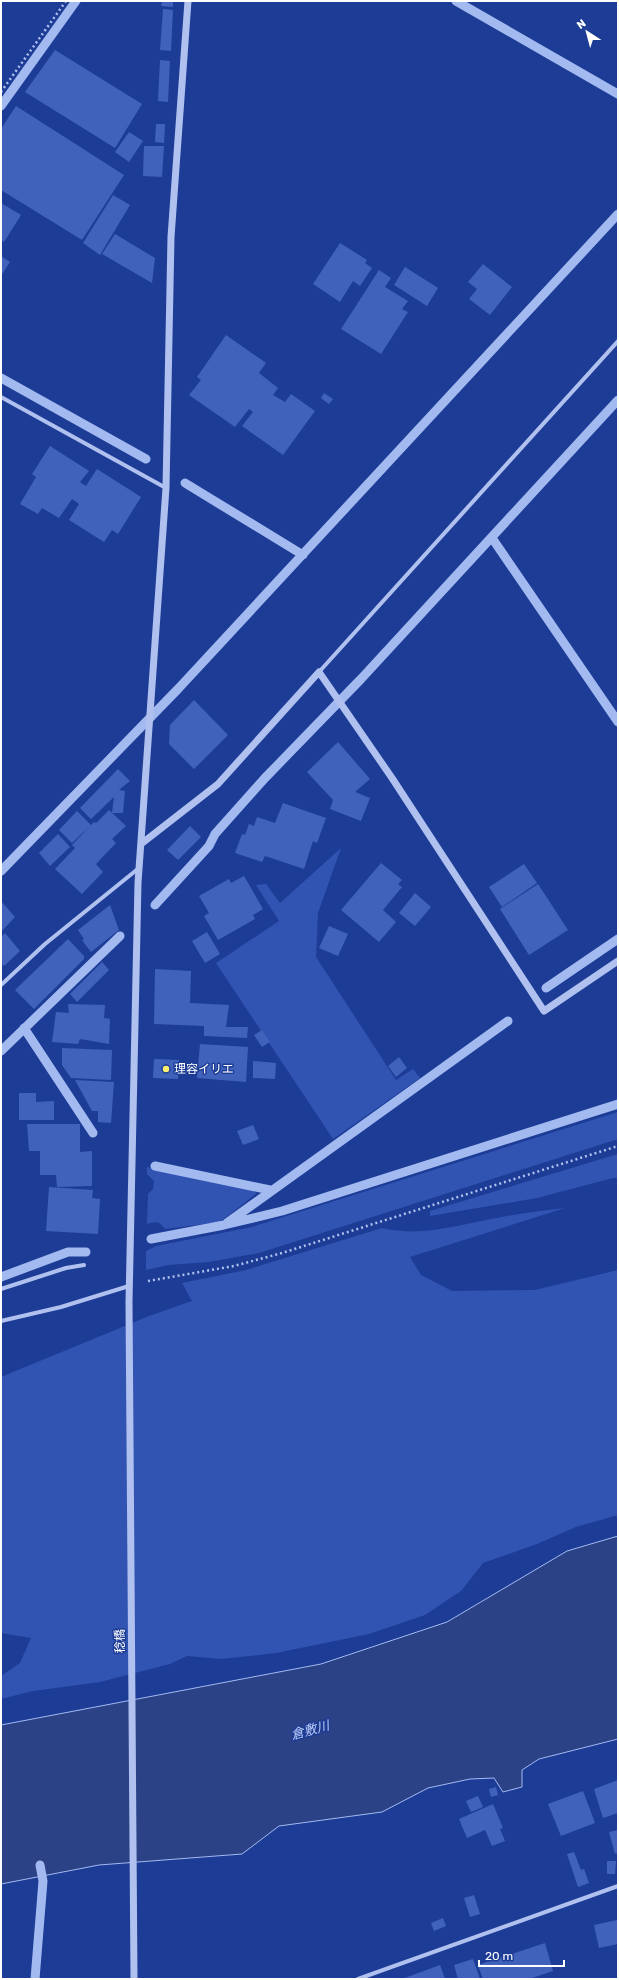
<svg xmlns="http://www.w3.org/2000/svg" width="619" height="1980" viewBox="0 0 619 1980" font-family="Rubik,'Noto Sans JP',sans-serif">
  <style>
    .green { fill: #3154b3 }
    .water { fill: #2b4286; stroke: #a3baf1 }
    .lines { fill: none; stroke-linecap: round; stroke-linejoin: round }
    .stream { stroke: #a3baf1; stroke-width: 9 }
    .building { fill: #4162bb }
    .path { stroke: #b0c1ef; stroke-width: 2.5; stroke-dasharray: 2 3; stroke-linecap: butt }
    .minor { stroke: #b0c1ef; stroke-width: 4 }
    .tertiary { stroke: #b0c1ef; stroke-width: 7 }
    .poi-dot { fill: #ffef6f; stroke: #1d3c96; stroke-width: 1.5 }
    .labels { text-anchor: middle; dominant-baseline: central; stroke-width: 3; stroke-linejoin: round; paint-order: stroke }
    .poi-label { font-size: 12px; fill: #fff; stroke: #1d3c96; text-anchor: start }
    .street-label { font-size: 12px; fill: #fff; stroke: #1d3c96 }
    .water-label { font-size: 13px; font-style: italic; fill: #bdccf6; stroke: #1d3c96 }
  </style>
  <rect width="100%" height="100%" fill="#1d3c96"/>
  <path class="green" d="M341,848L318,913L316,957L396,1080L413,1069L420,1078L333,1139L216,963L279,921L256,885L266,884L280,903Z
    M618,1112V1139L259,1253L209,1262L168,1265L146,1270V1251L156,1246L252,1227Z
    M618,1154V1178H613L537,1198L430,1216V1211Z
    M147,1167L243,1186L257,1193L220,1222L165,1229C159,1221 157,1221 147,1224L148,1194L153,1189L154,1181L147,1174Z
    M565,1208L410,1257L421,1275L452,1291L535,1290L618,1270V1515L576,1527L537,1544L483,1563L461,1591L425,1615L369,1634L276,1653L221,1659L187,1656L170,1664L100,1682L33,1691L1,1699V1676L20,1663L31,1638L1,1633V1377L149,1316L192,1301L182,1283L246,1270L382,1228C419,1237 455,1226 491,1219C516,1214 540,1211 565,1208Z"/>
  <path class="water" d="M618,1536V1739L539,1759L522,1770V1787L503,1792L494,1778L470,1779L428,1788L382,1812L279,1826L242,1854L99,1865L1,1884V1725L321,1664L447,1622L567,1551Z"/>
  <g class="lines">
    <path class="stream" d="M456,1L618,94
      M1,106L76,1
      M1,378L146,459
      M185,483L303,555
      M492,538L618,722
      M1,871L178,689L618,214
      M155,905L209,846L215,834L265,778L361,679L618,400
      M546,988L618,939
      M24,1028L93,1133
      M1,1051L120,936
      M155,1166L270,1190
      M227,1223L508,1021
      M151,1239L224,1225L282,1211L618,1104
      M1,1277L68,1252H86
      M35,1979L43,1881L40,1865"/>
  </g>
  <path class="building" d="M162,1H173V7L161,6Z
    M163,9L173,10L171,51L160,50Z
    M55,50L142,104L115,148L25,92Z
    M160,60L170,61L168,102L158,101Z
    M16,106L124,175L82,240L1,190V129Z
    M156,124H165L164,143L155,142Z
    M129,132L143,141L129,162L115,152Z
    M144,146H164L162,177L143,176Z
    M113,195L130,205L100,255L83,243Z
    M1,203L21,215L4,242L1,240Z
    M115,234L155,258L152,283L102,254Z
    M340,243L367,260L365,263L372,268L360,286L353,281L340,302L313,284Z
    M1,256L10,262L1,276Z
    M483,264L512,287L490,315L469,299L477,289L468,282Z
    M405,267L438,288L427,306L394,285Z
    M379,270L391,278L385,287L408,301L402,309L408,312L381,354L341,329Z
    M226,335L266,363L259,373L278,388L273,395L285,402L291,394L315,411L283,455L242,426L253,412L249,409L235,427L189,395L201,380L197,377Z
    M324,393L333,399L329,404L321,398Z
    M50,446L89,471L80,482L86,486L97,469L141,497L118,534L112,530L104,542L69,520L79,504L72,499L59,518L42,508L38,514L20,504L36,477L32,474Z
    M194,700L228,735L194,769L169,744L170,725Z
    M338,742L370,779L355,792L370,798L361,821L330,809L333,800L307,772Z
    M118,769L130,781L119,790L125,791L123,813H112L114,797L91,819L80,808Z
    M283,803L326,818L317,843L313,841L304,869L265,856L262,862L235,853L242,834L245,835L249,824L254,826L257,817L275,823Z
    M109,810L126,826L112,839L116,843L96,864L103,872L82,894L55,869L75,848L72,845L89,827L72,843L59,830L77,811L91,825L94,822L96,823Z
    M190,826L201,837L178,860L167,850Z
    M58,834L70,847L50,866L39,853Z
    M381,863L402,880L398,884L402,887L383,910L396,922L379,942L341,910Z
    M524,864L537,883L502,907L489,887Z
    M244,876L263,909L253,915L255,919L218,940L204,916L209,913L199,896L229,879L231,883Z
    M538,884L568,930L529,955L500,909Z
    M415,893L431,907L415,926L399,913Z
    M1,901L15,917L1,932Z
    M110,905L119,930L91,952L82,940L84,939L78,930Z
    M329,926L348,934L338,956L319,948Z
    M207,932L220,954L205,963L192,941Z
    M5,933L20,951L4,966L1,963V937Z
    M68,939L84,956V959L34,1009L15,990Z
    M102,962L109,970L77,1002L70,994Z
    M155,969L191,971L190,1003L229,1005L226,1027H248L247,1038L204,1036V1026L154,1024Z
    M68,1004L105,1005L104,1018L110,1019L109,1044L80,1039L78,1044L52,1042L56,1012L69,1013Z
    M262,1030L270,1042L262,1047L254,1035Z
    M200,1044L248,1047L246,1082L197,1078Z
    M62,1048L112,1050L111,1080L71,1078L62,1065Z
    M399,1057L407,1068L396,1077L388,1066Z
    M154,1059L179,1060L178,1079L153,1078Z
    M253,1061L276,1063L275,1079L253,1078Z
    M75,1080L114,1082L111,1123L98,1122V1111H92Z
    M19,1093H36V1102L54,1101V1120H19Z
    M27,1124H80V1152L92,1151V1186L57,1187L56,1175H40V1151H29Z
    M253,1125L259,1139L243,1145L237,1131Z
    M49,1187L93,1190L92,1198L100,1199L98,1234L46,1231Z
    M618,1780V1813L603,1818L594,1789Z
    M496,1787L498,1795L491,1797L489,1789Z
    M583,1791L595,1823L561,1836L548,1804Z
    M478,1796L483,1807L471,1812L466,1801Z
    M493,1804L503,1828L500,1829L505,1841L492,1846L485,1830L467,1838L459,1819Z
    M618,1830V1853L615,1854L609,1832Z
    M574,1852L581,1870L584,1869L589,1883L578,1887L567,1854Z
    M607,1861H616L615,1874H607Z
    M474,1895L480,1914L470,1917L464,1898Z
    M443,1918L446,1926L434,1931L431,1923Z
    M617,1920L618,1944L599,1948L594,1925Z
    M545,1943L553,1971L529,1979H483L478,1965Z
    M473,1959L480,1979H458L454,1965Z
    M440,1965L445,1979H402Z"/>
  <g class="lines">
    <path class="path" d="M1,92L66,1
      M148,1281L234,1266L282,1253L618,1146"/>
    <path class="minor" d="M1,397L166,488
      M319,672L618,341
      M1,985L45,944L139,868
      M1,1289L66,1268L84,1265
      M1,1321L61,1307L129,1286
      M358,1979L618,1886"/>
    <path class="tertiary" d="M141,844L218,784L319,672L392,778L544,1011L618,961
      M134,1979L129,1302L138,883L166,488L171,237L188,1"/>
  </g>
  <circle class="poi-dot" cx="166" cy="1069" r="4"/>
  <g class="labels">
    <g class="poi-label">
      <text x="174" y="1069">理容イリエ</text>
    </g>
    <g class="street-label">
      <text transform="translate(120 1641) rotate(-90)">稔橋</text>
    </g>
    <g class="water-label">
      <text transform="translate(310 1730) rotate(-15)">倉敷川</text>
    </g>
  </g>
  <rect width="619" height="1980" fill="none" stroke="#ffffff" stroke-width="4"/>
  <g transform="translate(587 32) rotate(324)" stroke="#1d3c96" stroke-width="3" paint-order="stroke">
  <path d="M0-3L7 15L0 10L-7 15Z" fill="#ffffff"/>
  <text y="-6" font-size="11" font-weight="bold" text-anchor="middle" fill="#ffffff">N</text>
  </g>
  <path d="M479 1960v6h85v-6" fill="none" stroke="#ffffff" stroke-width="2"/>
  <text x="485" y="1960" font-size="12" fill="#ffffff" stroke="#1d3c96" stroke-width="3" paint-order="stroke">20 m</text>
</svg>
